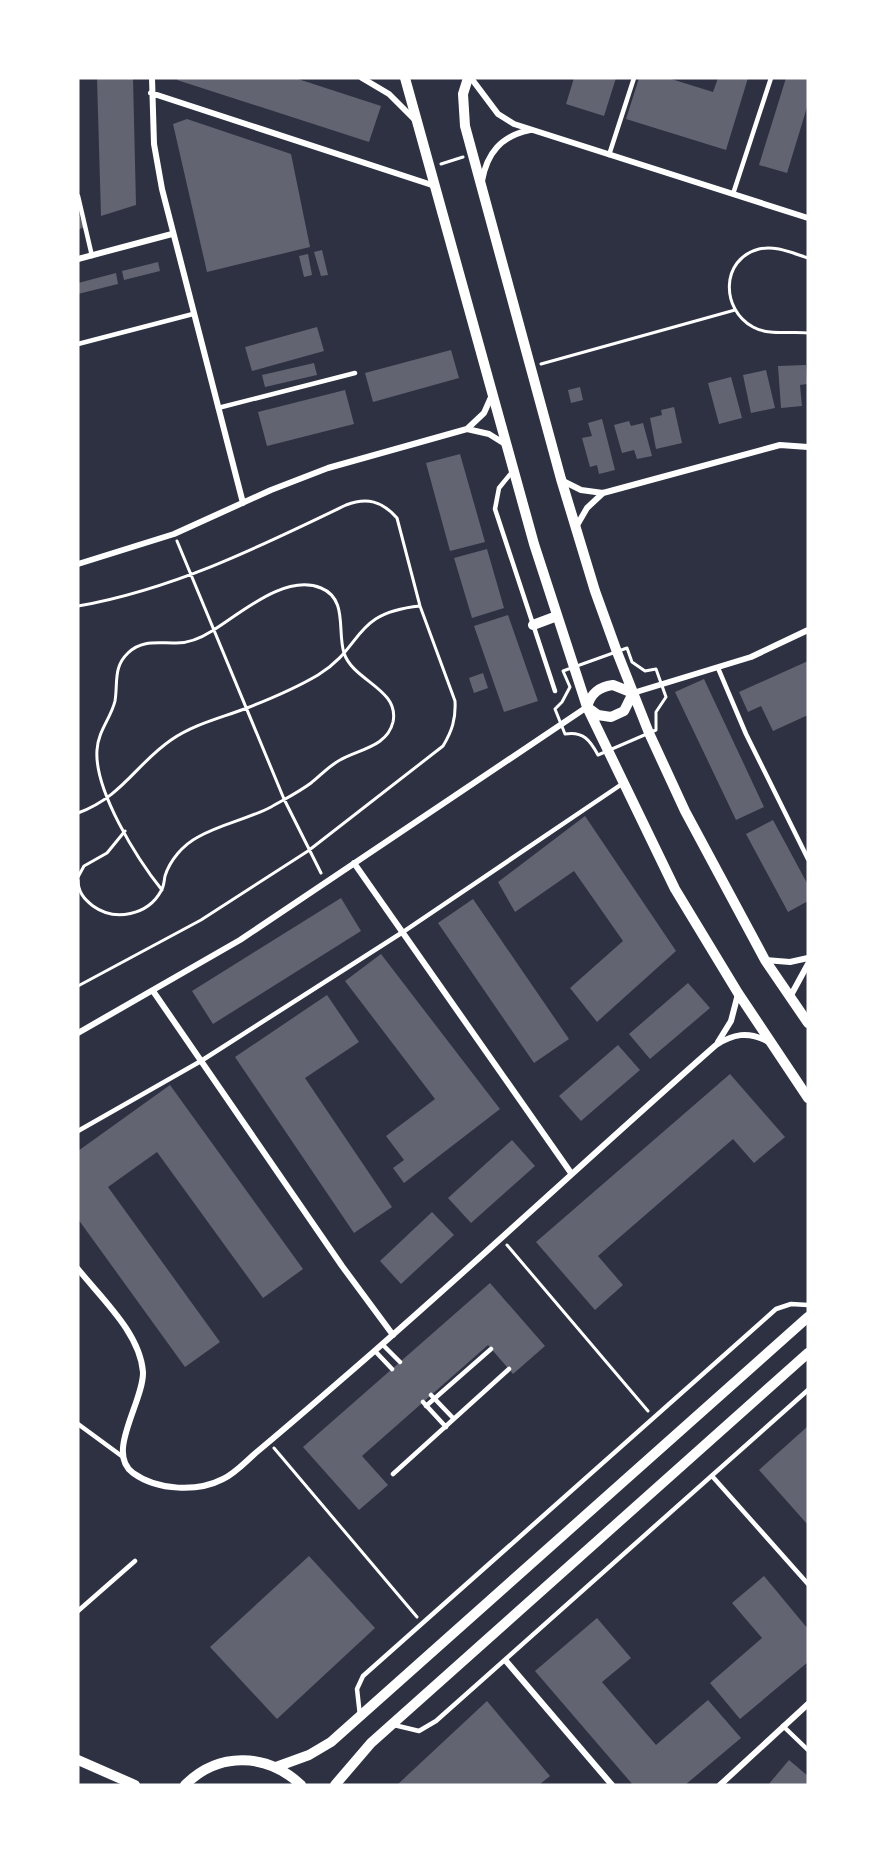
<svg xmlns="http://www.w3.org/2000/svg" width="886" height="1863" viewBox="0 0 886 1863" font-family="Arial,sans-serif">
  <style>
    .building { fill: #626471 }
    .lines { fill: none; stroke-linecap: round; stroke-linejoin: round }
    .path { stroke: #fff; stroke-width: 3 }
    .service { stroke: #fff; stroke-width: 4.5 }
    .minor { stroke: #fff; stroke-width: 6 }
    .tertiary { stroke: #fff; stroke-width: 10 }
  </style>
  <rect width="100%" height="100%" fill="#2d3142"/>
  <path class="building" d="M97,78H133L136,205L101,216Z
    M178,78H295L381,106L369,142L177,80Z
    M574,78H616L604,116L566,104Z
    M639,78H668L713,92L718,78H748L726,150L626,119Z
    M786,78H808V104L787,173L759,165Z
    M187,119L291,154L310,247L207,272L173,124Z
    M78,212L84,227L78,230Z
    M322,250L328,275L321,276L314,252Z
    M308,254L312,275L304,277L299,256Z
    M158,262L160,271L124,280L122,271Z
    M116,273L118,284L78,294V283Z
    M317,327L324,351L252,371L245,347Z
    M451,350L459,378L373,402L365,373Z
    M314,363L317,375L265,387L262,375Z
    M806,365L807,384L800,385L802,406L781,408L778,366Z
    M766,370L775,408L751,413L743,375Z
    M731,377L742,418L719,424L708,383Z
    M580,387L583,400L571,403L568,390Z
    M345,390L354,424L267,446L258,412Z
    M674,407L682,443L656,449L650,418L662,415L661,410Z
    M602,419L615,470L599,474L597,465L590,467L582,438L592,436L588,423Z
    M629,421L631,426L643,423L652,456L637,459L634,450L622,453L614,425Z
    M460,454L485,542L450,551L426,463Z
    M487,549L504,608L472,618L454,558Z
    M508,615L538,701L504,712L474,626Z
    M808,661V715L773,731L761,706L748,712L739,692Z
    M483,673L488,688L474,693L469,678Z
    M704,679L764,807L736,820L675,692Z
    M585,816L676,951L597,1022L570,988L623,941L574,871L515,912L498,882Z
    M773,820L808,885V901L788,912L746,834Z
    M341,898L361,931L213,1024L192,991Z
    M473,899L569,1039L534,1063L438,923Z
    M381,954L500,1109L404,1183L393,1168L404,1160L386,1136L435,1099L345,981Z
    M688,983L710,1008L650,1059L629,1034Z
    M327,995L359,1042L305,1078L392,1207L354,1233L235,1057Z
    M618,1045L640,1070L581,1121L559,1096Z
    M730,1074L785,1137L754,1163L733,1139L598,1256L623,1285L595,1310L536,1242Z
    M170,1085L303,1269L263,1298L157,1152L108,1187L220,1342L185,1367L78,1219V1151Z
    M512,1140L535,1166L471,1223L448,1198Z
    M432,1212L454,1235L401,1284L380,1261Z
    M490,1283L545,1346L513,1374L488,1345L362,1456L388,1485L359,1510L303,1447Z
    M808,1426V1525L759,1470Z
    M309,1556L375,1628L277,1719L210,1647Z
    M764,1576L808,1629V1662L740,1719L710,1683L762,1638L732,1603Z
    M597,1618L631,1658L602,1682L656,1745L708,1700L741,1738L685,1785H633L535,1671Z
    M487,1701L550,1776L539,1785H397Z
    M789,1760L808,1776V1785H768Z"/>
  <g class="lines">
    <path class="path" d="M441,164L463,157
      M808,258C792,253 775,245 759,249C720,259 721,310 753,327C769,336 790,331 808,333
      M541,364L735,310
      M177,541L284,799L321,873
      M78,606C174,589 259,547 346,505C367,497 382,501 397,518L420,606L455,701C456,719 452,731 443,746L308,851L201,920L78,986
      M627,648L632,662L645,671L656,669L666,697L656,712V730L598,755C590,740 583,731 565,734L555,709L562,702L570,687L563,671Z
      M78,813C122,797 136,764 171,740C194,724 221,718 247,708C270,699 296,688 318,675C365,646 351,613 420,606
      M78,877L84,866L107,853L125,831
      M78,880C78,892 84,899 93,906C115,922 148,915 161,891C164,887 164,881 165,876C170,860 183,845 198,837C221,824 248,819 271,807C285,799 299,792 311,783C321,775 329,766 340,760C359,749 387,747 393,722C400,689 353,681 344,653C337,631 348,599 321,588C285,573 240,614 212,631C201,638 187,644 173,643C157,643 141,640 128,653C113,667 118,683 115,701C111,718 98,731 97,750C94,790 137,859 162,890
      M507,1245L648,1411
      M274,1448L417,1617"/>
    <path class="service" d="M609,155L634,78
      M733,194L771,78
      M78,196L92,256
      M78,344L193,314
      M218,408L355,373
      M512,472L499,488L495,509L555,691
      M718,668L746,734L808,859
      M78,1131L201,1061L403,932L622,784
      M382,1344L400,1362
      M375,1351L392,1369
      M431,1395L454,1419
      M423,1402L446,1427
      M426,1406L491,1349
      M78,1424L123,1457
      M393,1474L509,1369
      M712,1476L808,1584
      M78,1611L135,1561
      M360,1716L357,1689L363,1676L776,1309L791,1304L808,1305
      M394,1725L419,1731L436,1721L808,1390
      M783,1726L808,1750"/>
    <path class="minor" d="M152,78L154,144L162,189L243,503
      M362,78L389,94L415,120
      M471,78L498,114L514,124L808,218
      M151,93L435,186
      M482,181C487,153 501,136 530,130
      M78,259L172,234
      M467,429L489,434L505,444
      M563,481L581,490L603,493L780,445L808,447
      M576,527L587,508L603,493
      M78,564L174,534L271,490L328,468L467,429L484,413L492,395
      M633,693L751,657L808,630
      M354,863L571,1173
      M765,960L790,962L808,958
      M153,991L342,1266L393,1335
      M790,997L808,964
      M78,1033L240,940L587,707
      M718,1042L731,1021L738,994
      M78,1269C101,1298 140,1333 143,1372C144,1401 105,1453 133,1473C158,1491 198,1492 223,1479C236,1473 247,1460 258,1451C288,1426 318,1400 348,1374C472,1267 592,1154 716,1045C733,1034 748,1031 767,1041
      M506,1661L612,1785
      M720,1785L808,1704"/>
    <path class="tertiary" d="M405,78L534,544L587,707L675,889L738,993L808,1098
      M468,78L463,94L465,126L561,479L595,591L617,652L649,733L685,811L765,960L808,1023
      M533,625L557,616
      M613,685L633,693L624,711L611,717L598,715L587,707C591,693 599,687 613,685Z
      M78,1760L135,1785
      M276,1767L309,1755L331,1742L808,1317
      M185,1785C219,1751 267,1753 301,1785
      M335,1785L371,1743L808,1353"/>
  </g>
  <rect width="886" height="1863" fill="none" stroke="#ffffff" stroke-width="159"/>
</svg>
